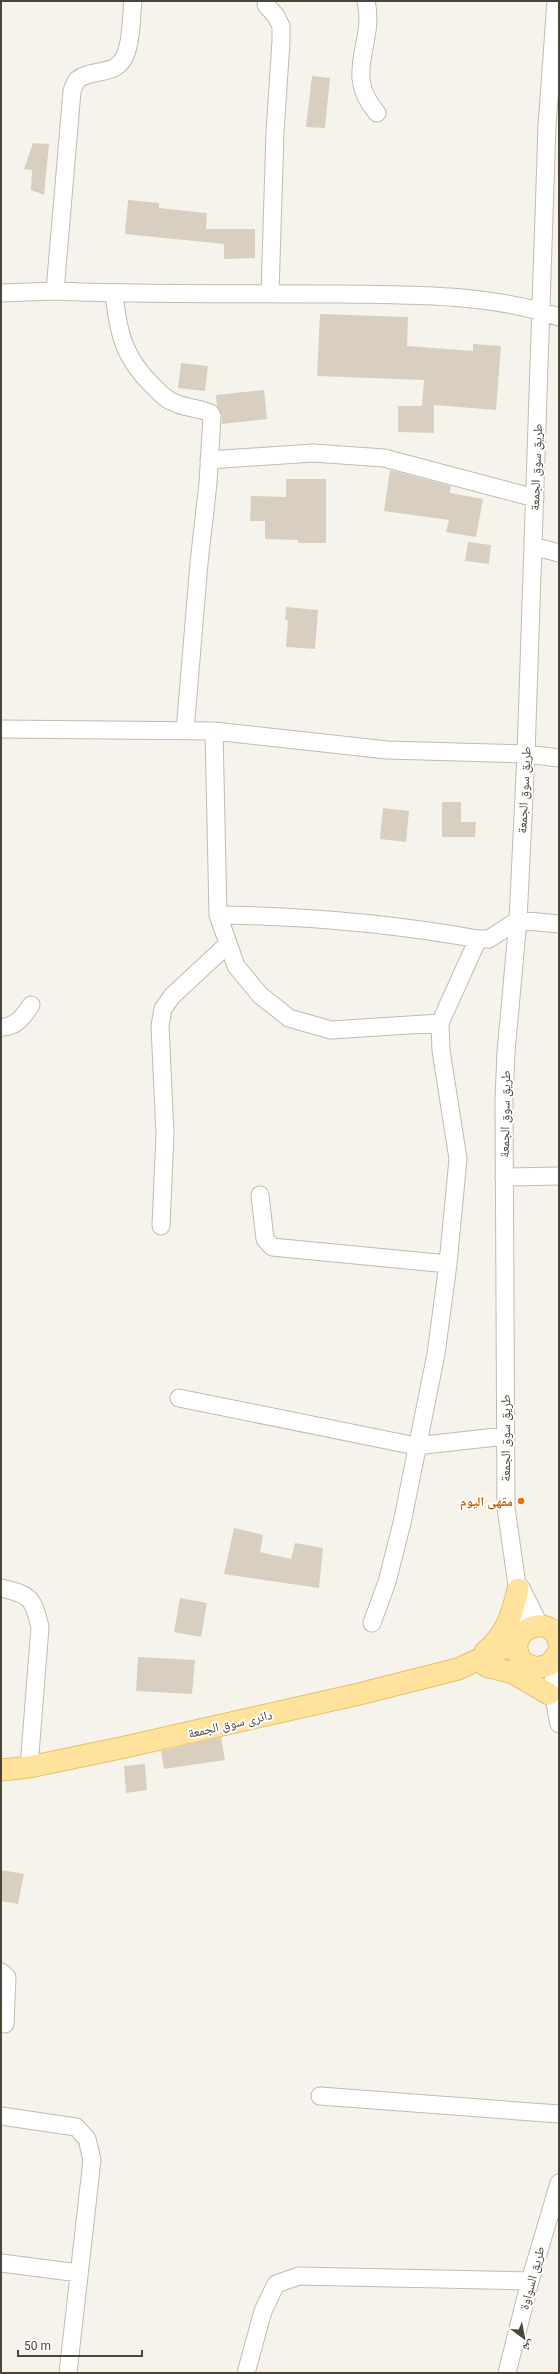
<svg xmlns="http://www.w3.org/2000/svg" width="560" height="2374" viewBox="0 0 560 2374" font-family="Roboto,'Noto Naskh Arabic',sans-serif">
  <style>
    .building { fill: #d8cfc1 }
    .lines { fill: none; stroke-linecap: round; stroke-linejoin: round }
    .minor-casing { stroke: #c2bbae; stroke-width: 19 }
    .major-casing { stroke: #e6c16a; stroke-width: 23 }
    .minor { stroke: #fff; stroke-width: 17 }
    .major { stroke: #ffe39c; stroke-width: 21 }
    .food-dot { fill: #e8710a; stroke: #fff; stroke-width: 1.5 }
    .labels { text-anchor: middle; dominant-baseline: central; stroke-width: 4; stroke-linejoin: round; paint-order: stroke }
    .street-label { font-size: 13px; fill: #4b4439; stroke: #fff }
    .food-label { font-size: 13px; font-weight: bold; fill: #c56008; stroke: #fff; text-anchor: end }
  </style>
  <rect width="100%" height="100%" fill="#f6f3ec"/>
  <path class="building" d="M312,76L330,78L325,128L306,127Z
    M33,143L49,144L44,195L31,190L32,170L24,169Z
    M128,200L159,203V208L207,213L206,229H255V258L224,259V244L125,234Z
    M320,314L408,317L407,346L473,351V344L501,346L496,410L434,405V433L398,432V406H422L424,380L317,376Z
    M181,363L208,366L205,391L178,388Z
    M264,390L267,419L222,424V416L217,406L216,395Z
    M390,470L451,486L450,493L483,499L476,537L446,532L449,520L384,511Z
    M286,479H326V543H298V540L265,539V521H250L251,496L286,497Z
    M468,542L491,545L489,564L465,561Z
    M286,607L318,610L315,649L286,647L288,620H285Z
    M442,802H461V822H476L475,837H442Z
    M383,808L409,811L406,842L380,839Z
    M234,1528L263,1535L260,1552L291,1559L295,1543L323,1548L319,1588L224,1574Z
    M180,1598L207,1603L201,1637L174,1632Z
    M138,1657L195,1660L192,1694L136,1691Z
    M221,1737L225,1760L164,1769L161,1751Z
    M145,1764L147,1790L126,1793L124,1766Z
    M1,1870L24,1874L18,1904L1,1901Z"/>
  <g class="lines">
    <g class="minor-casing">
      <path id="minor" d="M366,1C376,44 342,73 377,113
        M266,5L276,16L281,26V41L275,133L270,293
        M55,291L72,91C73,88 75,83 77,80C93,67 118,78 126,53C132,38 131,17 133,1
        M1,293L55,291C152,295 249,293 346,294C417,295 491,294 559,317
        M114,293C118,333 124,358 153,386C160,393 166,400 175,403C186,408 199,408 210,413L212,416L208,483L199,563L185,731
        M209,460L313,453L384,458L535,498
        M533,546L559,553
        M1,729L214,731L387,750L526,754L559,758
        M214,731L218,915L236,966L260,995L289,1018L331,1030L440,1023L441,1050L458,1159L448,1264L436,1354L402,1523L387,1582L372,1623
        M218,915C305,916 393,924 478,939
        M440,1023L478,939H489L518,920L559,924
        M1,1027C15,1028 24,1016 31,1005
        M504,1177L559,1176
        M260,1195L265,1239L272,1247L448,1264
        M161,1226L165,1134L160,1026L163,1009L172,996L227,945
        M179,1398L416,1446L505,1436
        M1,1588C31,1595 33,1598 40,1627L29,1767
        M521,1588L540,1626
        M520,1636L519,1599L506,1508L504,1099L506,1052L518,920L526,754L547,126L556,1
        M554,1661L553,1693L559,1724
        M1,1972L7,1977L5,2024
        M320,2096L559,2114
        M1,2116L76,2127L87,2139L92,2160L68,2373
        M1,2263L79,2273
        M246,2373L263,2311L276,2284L299,2276L530,2281
        M507,2373L530,2281L559,2183"/>
    </g>
    <g class="major-casing">
      <path id="major" d="M559,1642C550,1608 498,1634 524,1663L536,1668L549,1665L559,1652
        M485,1652C506,1635 512,1615 518,1589
        M486,1666L513,1673L549,1694
        M1,1770L29,1767L125,1747L359,1694L458,1669L517,1642"/>
    </g>
    <use href="#minor" class="minor"/>
    <use href="#major" class="major"/>
  </g>
  <circle class="food-dot" cx="521" cy="1501" r="4"/>
  <g class="labels">
    <g class="street-label">
      <text transform="translate(536 467) rotate(-88)">طريق سوق الجمعة</text>
      <text transform="translate(524 790) rotate(-87)">طريق سوق الجمعة</text>
      <text transform="translate(505 1114) rotate(-89)">طريق سوق الجمعة</text>
      <text transform="translate(505 1438) rotate(-90)">طريق سوق الجمعة</text>
      <text transform="translate(230 1724) rotate(-13)">دائرى سوق الجمعة</text>
      <text transform="translate(532 2278) rotate(-75)">طريق السواوة</text>
    </g>
    <g class="food-label">
      <text x="513" y="1501">مقهى اليوم</text>
    </g>
  </g>
  <rect width="560" height="2374" fill="none" stroke="#4b4439" stroke-width="4"/>
  <g transform="translate(524 2338) rotate(148)" stroke="#ffffff" stroke-width="3" paint-order="stroke">
  <path d="M0-3L7 15L0 10L-7 15Z" fill="#4b4439"/>
  <text y="-6" font-size="11" font-weight="bold" text-anchor="middle" fill="#4b4439">ش</text>
  </g>
  <path d="M18 2350v6h124v-6" fill="none" stroke="#4b4439" stroke-width="2"/>
  <text x="24" y="2350" font-size="12" fill="#4b4439" stroke="#ffffff" stroke-width="3" paint-order="stroke">50 m</text>
</svg>
